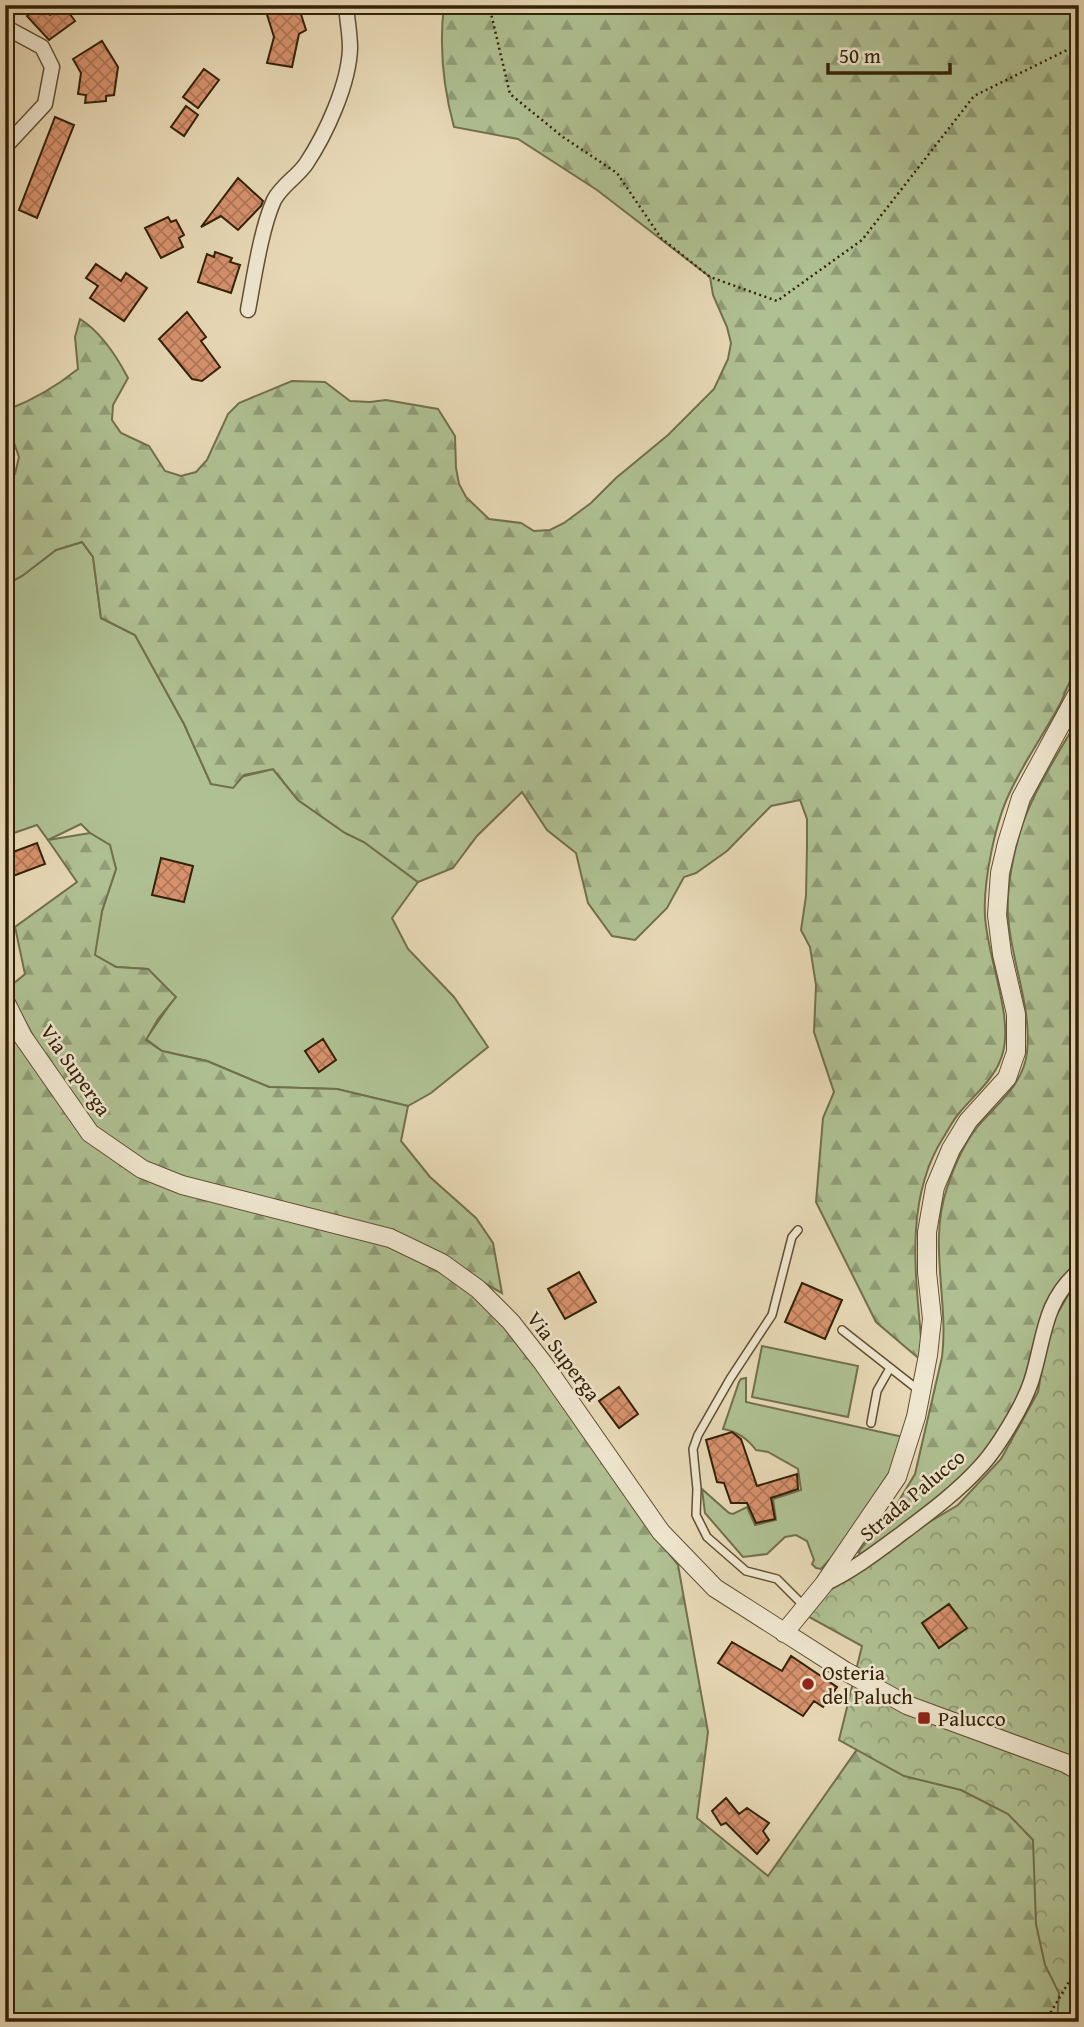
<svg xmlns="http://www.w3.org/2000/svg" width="1084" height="2027" viewBox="0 0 1084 2027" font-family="'Gentium Book Plus',serif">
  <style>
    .grass { fill: #afc092; stroke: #71704c; stroke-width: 2 }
    .forest { fill: url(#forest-firs); stroke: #71704c; stroke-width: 2 }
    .park { fill: url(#park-crowns); stroke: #71704c; stroke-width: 2 }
    .building { fill: url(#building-cross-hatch); stroke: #332107; stroke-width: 2 }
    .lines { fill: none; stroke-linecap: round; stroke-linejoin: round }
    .service-casing { stroke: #604f32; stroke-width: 10 }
    .minor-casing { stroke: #604f32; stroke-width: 17 }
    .tertiary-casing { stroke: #604f32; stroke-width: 20 }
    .path { stroke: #332107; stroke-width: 2.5; stroke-dasharray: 2 3.5; stroke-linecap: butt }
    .service { stroke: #efe6cf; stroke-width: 7 }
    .minor { stroke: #efe6cf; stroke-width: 14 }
    .tertiary { stroke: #efe6cf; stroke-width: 18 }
    .poi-dot { fill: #8f2418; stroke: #efe6cf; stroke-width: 2.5 }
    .labels { text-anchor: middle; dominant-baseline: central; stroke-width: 5; stroke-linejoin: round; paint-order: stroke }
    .street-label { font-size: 21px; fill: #332107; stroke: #efe6cf }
    .poi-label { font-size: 21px; fill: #332107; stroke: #efe6cf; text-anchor: start }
  </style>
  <defs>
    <pattern id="forest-firs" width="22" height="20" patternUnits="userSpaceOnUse" patternTransform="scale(1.75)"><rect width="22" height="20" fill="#afc092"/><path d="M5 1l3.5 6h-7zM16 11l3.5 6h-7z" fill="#8f9c75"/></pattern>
    <pattern id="park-crowns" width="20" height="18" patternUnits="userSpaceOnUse" patternTransform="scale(1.75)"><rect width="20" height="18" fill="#afc092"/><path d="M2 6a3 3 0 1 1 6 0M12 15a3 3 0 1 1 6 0" fill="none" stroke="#8f9c75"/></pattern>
    <pattern id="building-cross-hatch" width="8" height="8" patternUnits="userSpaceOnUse" patternTransform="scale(1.75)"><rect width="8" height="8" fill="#d7926d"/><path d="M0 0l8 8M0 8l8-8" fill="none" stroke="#af7758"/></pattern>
  </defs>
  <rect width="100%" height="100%" fill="#e7d8b5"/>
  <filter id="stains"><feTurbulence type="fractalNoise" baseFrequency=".00286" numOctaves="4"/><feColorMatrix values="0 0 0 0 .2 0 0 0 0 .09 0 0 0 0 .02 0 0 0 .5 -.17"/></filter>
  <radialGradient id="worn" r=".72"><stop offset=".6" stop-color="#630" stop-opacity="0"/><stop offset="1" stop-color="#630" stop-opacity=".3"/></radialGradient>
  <path class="grass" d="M82,542L93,557L101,618L135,635L184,724L211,784L273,769L298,800L345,833L364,842L418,882L392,918L408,949L454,997L488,1047L431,1093L408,1106L337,1089L269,1087L207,1061L162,1051L146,1039L175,997L148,969L116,967L94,955L102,911L116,869L109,845L90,833L81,824L48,840L37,825L5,836V585L22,576L56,550Z
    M762,1346L858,1366L848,1417L752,1397Z
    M746,1378V1402L903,1437L891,1473L832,1557L821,1569L816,1568L812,1564L814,1560L807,1541L796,1535L785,1537L767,1554L743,1557L705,1513L702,1489L729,1513L733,1514L747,1507L755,1525L776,1520L773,1499L801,1490L798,1469L768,1452L756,1450C747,1438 736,1431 723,1429L739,1382L741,1379Z"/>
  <path class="forest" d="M444,5H1079V660C1072,675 1067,690 1060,704C1044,734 1024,762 1010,792C995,823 983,882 985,916C987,956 1013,1016 1003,1052C997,1077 976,1093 960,1112C953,1120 948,1130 943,1138C901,1205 918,1288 923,1362L876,1322L816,1202L823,1118L834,1092L814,1032L816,985L810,947L801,930L806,896L807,846V819L800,800L771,806L727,851L696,873L684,877L667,908L635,940L612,936L588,903L576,853L547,830L522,792L477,836L453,868L418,882L364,842L345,833L298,800L273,769L244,775L233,788L211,784L184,724L135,635L101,618L93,557L82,542L56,550L22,576L5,585V481L15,474L19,457L8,426L9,409C33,400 58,385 78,369L75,337L80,319C101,332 117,357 128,378L113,405L112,420L121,433L149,446L165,471L181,476L196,472L207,460L228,414L239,403L292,381L325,382L350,401L370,402L386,400L438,409L455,436L456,468L459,484L466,497L489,519L521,523L534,531L550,530L564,523L591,503L616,478L668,435L714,389L728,359L731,343L727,327L713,295L710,277L597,190L518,139L454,127C443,87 439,47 444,5Z
    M1079,718V1272L1060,1285L1028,1386L978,1466L864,1557L858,1552L894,1509L915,1474L942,1357C949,1301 928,1243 947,1188C954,1166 964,1144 978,1126C997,1104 1024,1084 1027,1052C1032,1006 1011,962 1008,916C1006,882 1017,832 1032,801C1045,773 1063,745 1079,718Z
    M90,833L110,845L116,869L102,911L95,955L116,967L148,969L176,997L158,1019L146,1040L162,1051L207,1061L269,1087L337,1089L408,1106L401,1141L430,1177L476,1218L493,1243L502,1293L403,1239L184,1179L156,1168L93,1130L60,1084L7,989L25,974L15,927L77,882L48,840Z
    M5,1011L114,1159L388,1245L487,1297L655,1536L678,1565L708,1732L697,1818L768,1876L882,1714L1063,1769L1079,2022H5Z"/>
  <path class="park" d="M1079,1276V2022H1057L1059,1993L1045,1965L1036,1924L1033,1840L1008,1814L961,1790L904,1776L839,1740L862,1646L802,1613L852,1568L958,1505L1001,1459L1038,1392L1049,1328Z"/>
  <path class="building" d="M41,5L50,15L63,5L75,21L49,40L27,16Z
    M264,5H298L306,30L299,34L292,67L267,63L274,37Z
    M102,41L118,67L114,95L106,96V101L85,103L86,95L78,94L81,73L73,59Z
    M204,69L219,80L198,108L183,97Z
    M186,106L198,115L184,136L171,127Z
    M55,117L74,125L37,218L19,210Z
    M238,178L263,201L261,206L238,230L221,216L201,227Z
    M168,217L171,222L176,220L184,235L179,238L183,247L161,258L145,228Z
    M215,252L232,258L230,262L240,265L231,293L198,282L207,254L214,257Z
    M96,264L121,281L126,273L147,288L124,321L90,298L98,286L86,278Z
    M187,312L206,337L201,341L220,367L202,381L192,379L159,339Z
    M37,843L45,864L5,879V855Z
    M161,858L193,866L184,902L152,895Z
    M323,1039L336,1060L319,1072L305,1051Z
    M579,1272L596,1302L565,1319L548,1289Z
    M802,1283L842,1300L825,1339L785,1322Z
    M619,1387L638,1414L619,1428L599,1401Z
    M732,1432L741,1439L757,1486L797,1474L798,1489L771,1498L775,1519L756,1523L747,1503H731L724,1483L717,1482L706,1440Z
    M949,1604L967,1628L939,1648L922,1623Z
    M732,1642L782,1671L791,1656L837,1687L823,1707L814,1701L803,1716L718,1663Z
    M726,1798L739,1814L747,1808L769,1823L763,1831L769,1840L757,1854L726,1823L721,1825L712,1811Z"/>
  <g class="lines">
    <g class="service-casing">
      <path id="service" d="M798,1230L792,1237L772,1315L730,1379L698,1435L693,1449L697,1489L696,1515L707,1537L746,1571L777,1579L805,1607
        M842,1330L921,1392
        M871,1423L877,1391L890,1368"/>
    </g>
    <g class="minor-casing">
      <path id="minor" d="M5,27L42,47L52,67L45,104L5,147
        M248,310C254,278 261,229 274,200C282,185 297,177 306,164C326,134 349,84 350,48C350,34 347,19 346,5
        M824,1584C854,1570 878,1551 905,1531C930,1512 957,1492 978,1469C996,1451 1023,1406 1031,1382C1045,1339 1042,1303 1079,1271"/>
    </g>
    <g class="tertiary-casing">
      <path id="tertiary" d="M5,1001L23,1037L90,1133L142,1169L182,1185L390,1238L442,1263L478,1289L511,1322L543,1363L661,1532L715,1588L845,1671L907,1705L1065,1763L1079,1771
        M784,1633L824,1584L897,1477L916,1417L928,1355L932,1319L927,1272V1232L935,1187L951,1149L968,1121L1007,1078L1016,1052V1014L1002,954L997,915L1000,873L1007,843L1021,798L1079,691"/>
    </g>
    <path class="path" d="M489,5L510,94L563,137L617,173L661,238L710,277L777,301L862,240L974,96L1079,44
      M1075,1786L1079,1795
      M1045,2022L1079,1965"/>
    <use href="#service" class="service"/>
    <use href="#minor" class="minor"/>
    <use href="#tertiary" class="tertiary"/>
  </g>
  <g class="poi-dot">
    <circle cx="808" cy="1684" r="7"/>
    <rect x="917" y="1711" width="14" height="14" rx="3.5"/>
  </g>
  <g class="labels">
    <g class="street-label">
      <text transform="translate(76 1070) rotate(55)">Via Superga</text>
      <text transform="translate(564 1356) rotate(53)">Via Superga</text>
      <text transform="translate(912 1495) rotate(-40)">Strada Palucco</text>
    </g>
    <g class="poi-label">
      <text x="822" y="1672">Osteria<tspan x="822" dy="24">del Paluch</tspan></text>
      <text x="938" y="1718">Palucco</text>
    </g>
  </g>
  <rect width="1084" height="2027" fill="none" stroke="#e7d8b5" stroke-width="28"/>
  <rect x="7" y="7" width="1070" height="2013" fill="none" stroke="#332107" stroke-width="3.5"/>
  <rect x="14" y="14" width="1056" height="1999" fill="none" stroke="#332107" stroke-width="2"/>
  <path d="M828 63v10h122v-10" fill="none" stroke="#332107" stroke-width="3.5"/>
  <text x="839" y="63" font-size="21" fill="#332107" stroke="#efe6cf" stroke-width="5" paint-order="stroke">50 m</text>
  <rect width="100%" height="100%" filter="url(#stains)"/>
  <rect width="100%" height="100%" fill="url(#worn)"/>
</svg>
